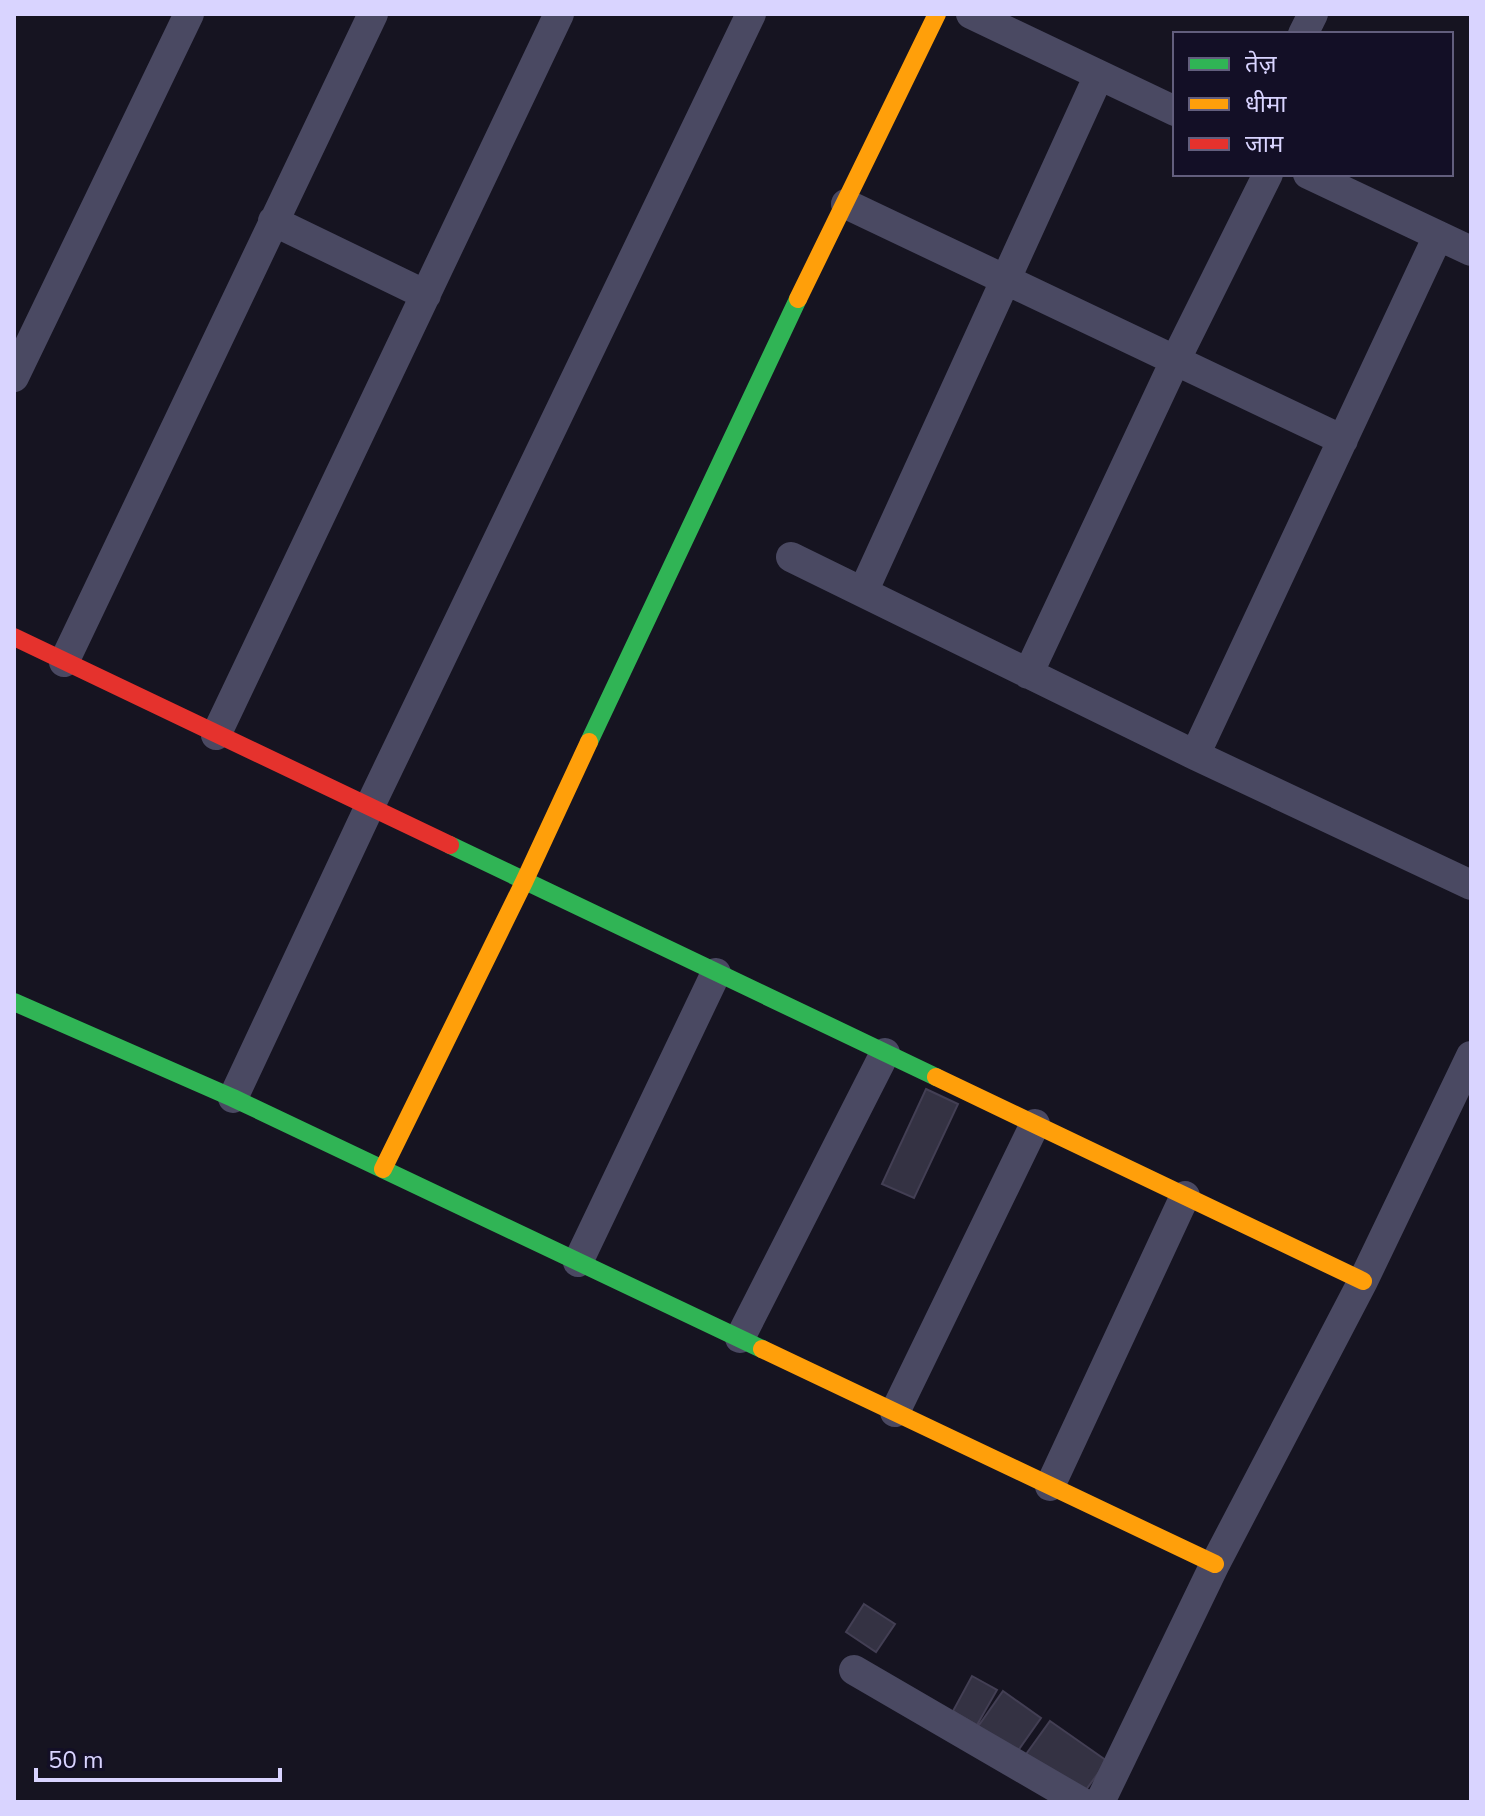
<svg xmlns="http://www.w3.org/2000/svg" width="1485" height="1816" viewBox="0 0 1485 1816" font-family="'Nunito Sans','Noto Sans Devanagari',sans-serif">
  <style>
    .building { fill: #343243; stroke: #433f54; stroke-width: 2 }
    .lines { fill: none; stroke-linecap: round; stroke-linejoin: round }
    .street { stroke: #4a4962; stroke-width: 30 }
    .fast { stroke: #30b455; stroke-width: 18 }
    .slow { stroke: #ff9f0a; stroke-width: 18 }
    .jam { stroke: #e5322d; stroke-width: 18 }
  </style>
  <rect width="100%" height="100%" fill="#161421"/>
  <path class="building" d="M926,1089L958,1104L914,1198L882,1184Z
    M864,1604L895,1624L876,1652L846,1632Z
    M972,1676L997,1690L977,1725L953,1711Z
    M1003,1691L1041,1718L1015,1755L977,1728Z
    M1050,1721L1107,1761L1080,1798L1024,1757Z"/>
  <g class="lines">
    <path class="street" d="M971,14L1175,111
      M1303,34L1313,14
      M1308,174L1471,251
      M846,204L1343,440
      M273,221L426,295
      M14,377L189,14
      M791,557L1195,755L1471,885
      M863,592L1099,75
      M64,662L373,14
      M1028,674L1175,361L1268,174
      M216,735L559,14
      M1195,755L1438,236
      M233,1098L369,808L751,14
      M578,1262L716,973
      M740,1338L885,1053
      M895,1412L1035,1124
      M1050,1486L1185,1196
      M854,1670L1081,1802
      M1100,1802L1215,1564L1363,1281L1471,1056"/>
    <path class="fast" d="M589,742L798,299
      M450,845L936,1077
      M14,1002L233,1098L762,1349"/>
    <path class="slow" d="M798,299L937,14
      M936,1077L1363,1281
      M383,1169L524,882L589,742
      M762,1349L1215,1564"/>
    <path class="jam" d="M14,637L450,845"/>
  </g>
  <rect width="1485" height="1816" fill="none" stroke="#d9d4ff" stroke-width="32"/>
  <rect x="1173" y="32" width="280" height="144" fill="#130f26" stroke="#625e7d" stroke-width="2"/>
  <rect x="1189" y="58" width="40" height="12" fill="#30b455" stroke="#625e7d" stroke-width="2"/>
  <text x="1245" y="72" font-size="24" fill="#d9d4ff">तेज़</text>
  <rect x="1189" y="98" width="40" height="12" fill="#ff9f0a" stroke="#625e7d" stroke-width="2"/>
  <text x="1245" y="112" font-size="24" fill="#d9d4ff">धीमा</text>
  <rect x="1189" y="138" width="40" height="12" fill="#e5322d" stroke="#625e7d" stroke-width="2"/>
  <text x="1245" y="152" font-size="24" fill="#d9d4ff">जाम</text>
  <path d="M36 1768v12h244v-12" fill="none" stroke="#d9d4ff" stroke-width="4"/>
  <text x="48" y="1768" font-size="24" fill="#d9d4ff" stroke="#130f26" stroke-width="6" paint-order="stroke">50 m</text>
</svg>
